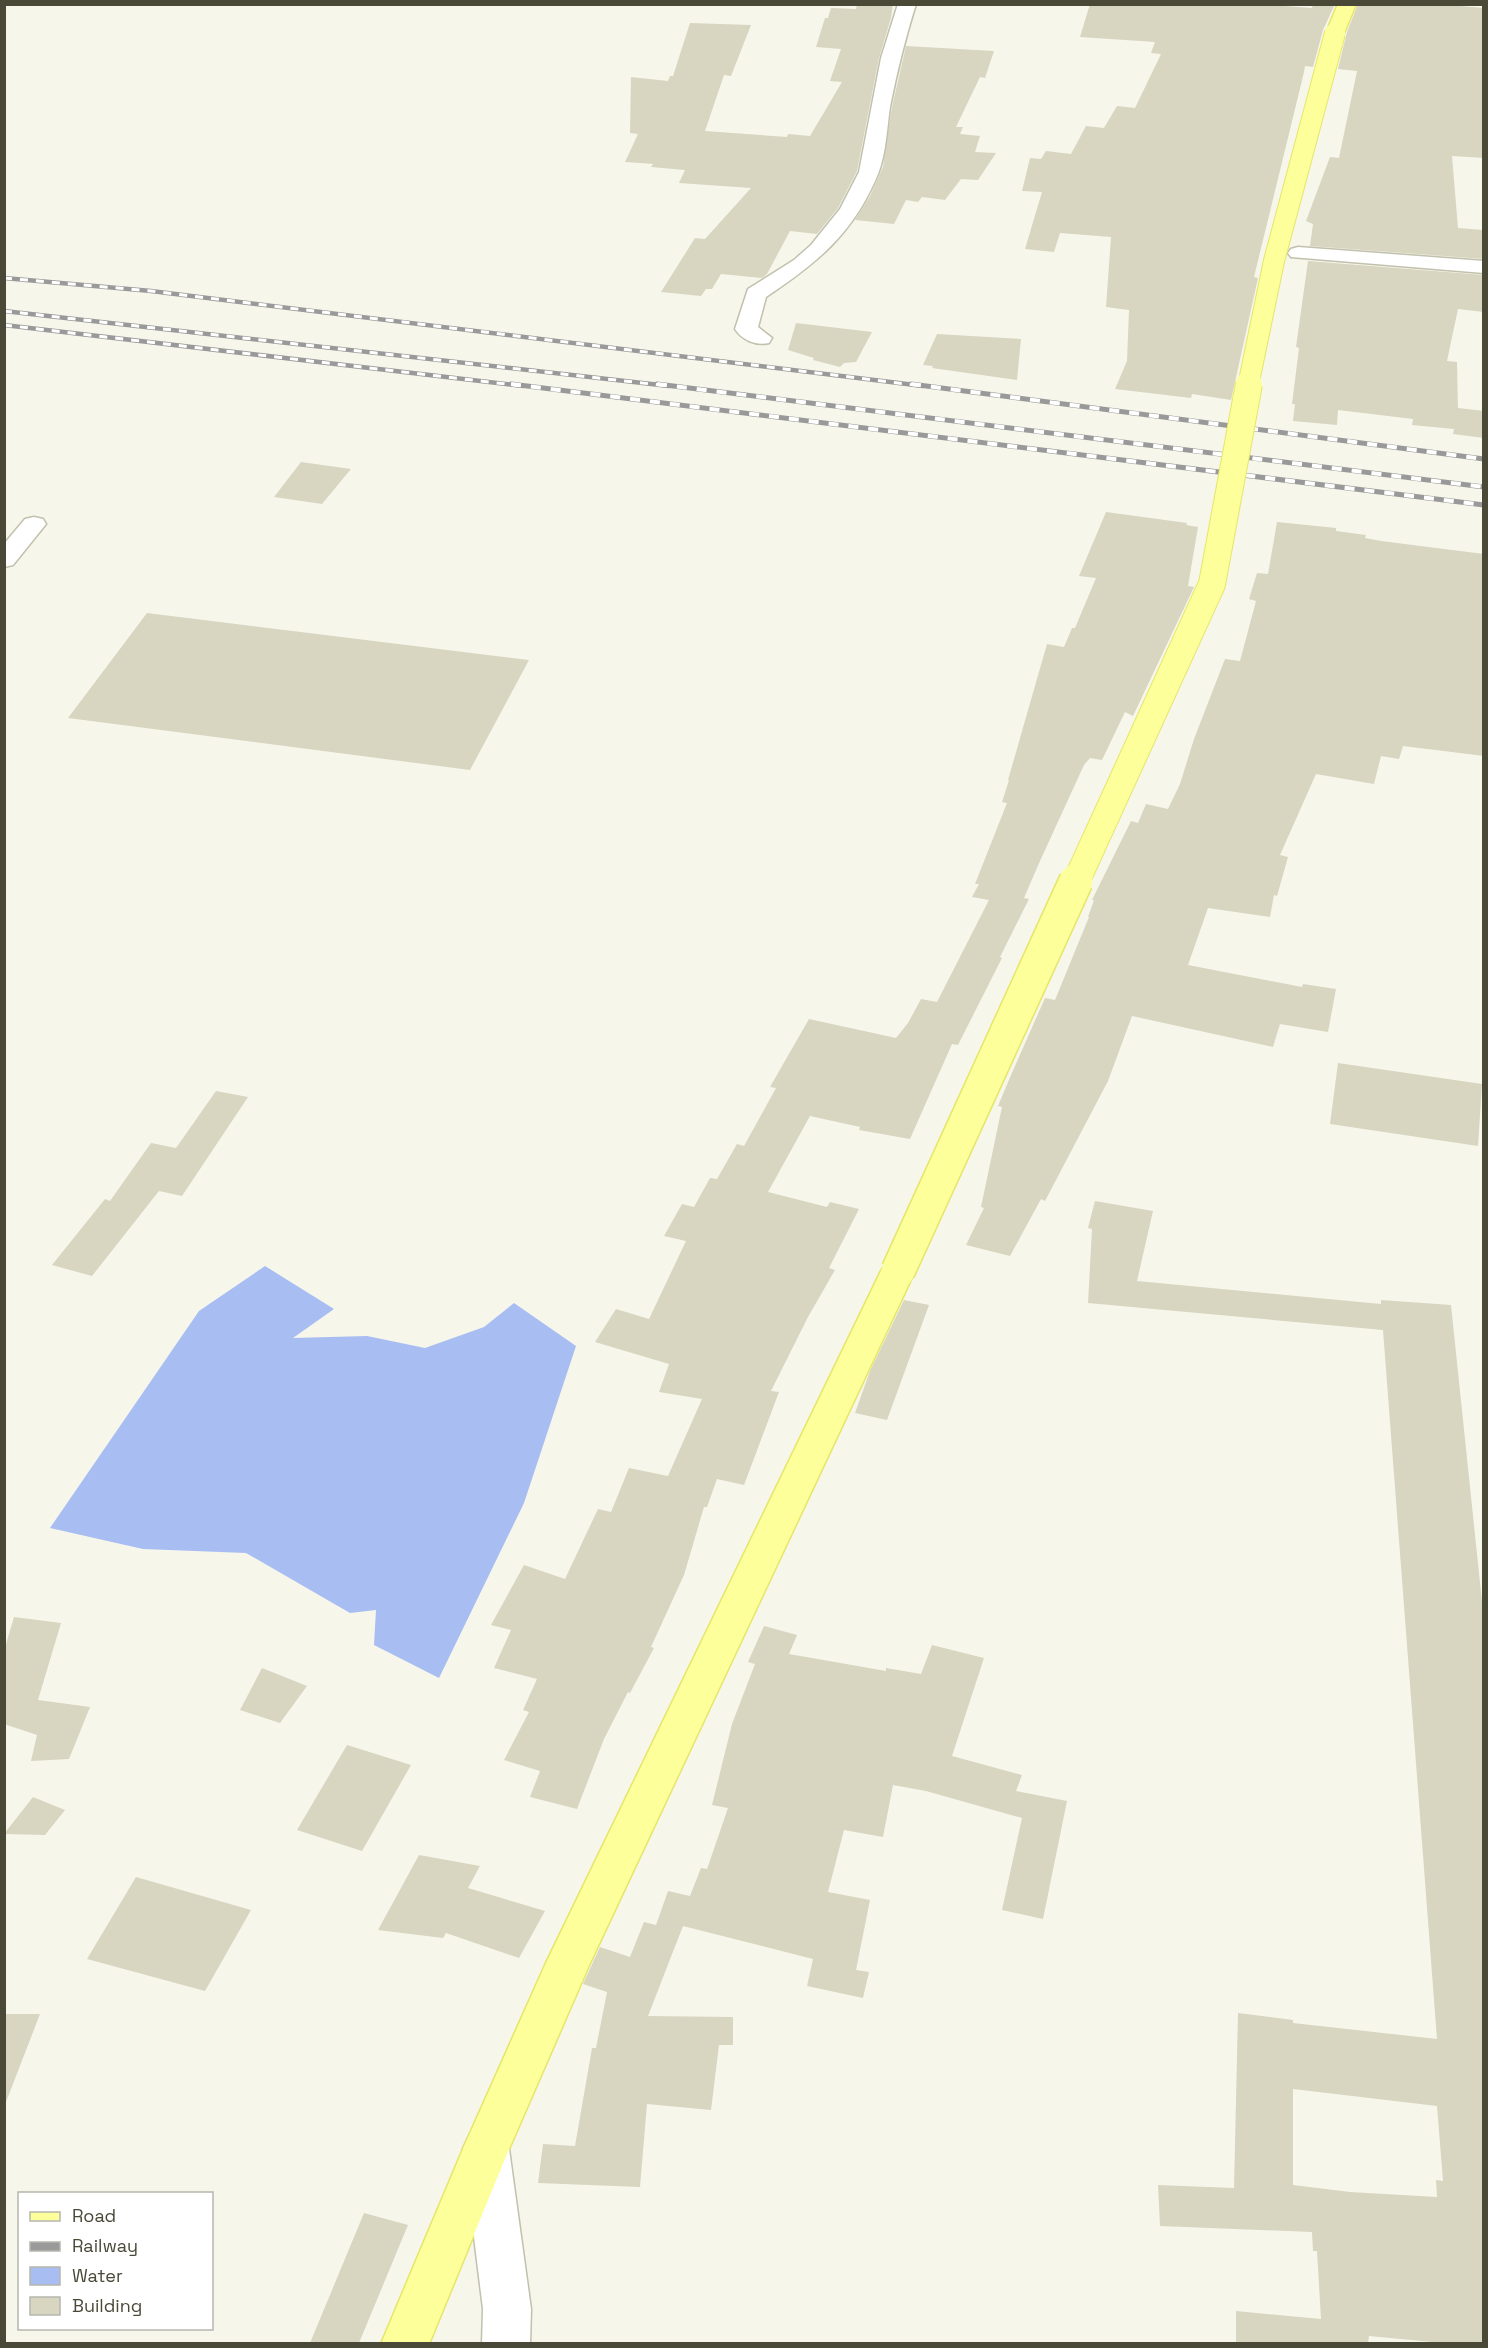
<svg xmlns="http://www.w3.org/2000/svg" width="1488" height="2348" viewBox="0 0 1488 2348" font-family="'Space Grotesk',sans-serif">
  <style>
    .water { fill: #a8bdf2 }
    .building { fill: #d8d6c0; fill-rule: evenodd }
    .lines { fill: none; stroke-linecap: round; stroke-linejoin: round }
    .minor-casing { stroke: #c2c1ad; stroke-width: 3 }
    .major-casing { stroke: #e6e669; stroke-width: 3 }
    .minor { fill: #fff; fill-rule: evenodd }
    .major { fill: #fdff9b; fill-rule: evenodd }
    .rail-far1-casing { stroke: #999; stroke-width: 4.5 }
    .rail-casing { stroke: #999; stroke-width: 5 }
    .rail-far1 { stroke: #fff; stroke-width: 3; stroke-dasharray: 8; stroke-linecap: butt }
    .rail { stroke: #fff; stroke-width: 4; stroke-dasharray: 10; stroke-linecap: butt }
    .major-bridge-far2-casing { stroke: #e6e669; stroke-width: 22; stroke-linecap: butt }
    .major-bridge-far1-casing { stroke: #e6e669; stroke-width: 28; stroke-linecap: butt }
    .major-bridge-casing { stroke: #e6e669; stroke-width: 36; stroke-linecap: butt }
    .major-bridge-far2 { stroke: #fdff9b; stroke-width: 20 }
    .major-bridge-far1 { stroke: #fdff9b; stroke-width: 26 }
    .major-bridge { stroke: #fdff9b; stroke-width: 33 }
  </style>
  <rect width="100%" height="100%" fill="#f6f6eb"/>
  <path class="water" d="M265,1266L334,1309L293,1338L367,1336L425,1348L484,1327L514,1303L576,1346L524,1503L439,1678L374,1645L376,1610L350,1613L246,1553L143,1549L50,1528L199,1311Z"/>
  <path class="building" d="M857,4H893L891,18L879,58L857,171L838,208L817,234L790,231L767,274L762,278L721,274L712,289H706L701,296L661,292L695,238L705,239L751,188L679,183L685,170L651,167L653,164L625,162L638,134L630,133L631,77L668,81L670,76H673L690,23L751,25L731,76L724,75L705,131L787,137L788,134L810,136L842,82L830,81L841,49L816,47L825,18H828L831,8L856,9Z
    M1090,4H1257L1312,8L1313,4H1335L1323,30L1313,67L1305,66L1304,72L1254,277L1258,278L1231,400L1192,394L1191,398L1115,389L1127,361L1129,310L1106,307L1111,237L1060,233L1054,252L1025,249L1042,192L1022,191L1030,158L1041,159L1046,151L1071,154L1086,126L1104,128L1117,106L1135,108L1161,54L1151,53L1155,42L1080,37Z
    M1358,4H1461L1460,6L1484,8V158L1452,156L1458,228L1484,230V259L1310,246L1313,224L1306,221L1330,157L1339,158L1357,71L1338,69L1347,32Z
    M906,46L994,51L985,78L980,77L956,127H963L960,134L980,136L975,152L996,153L978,180L961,179L945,200L922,197L918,202L906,200L894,224L855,220L870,196L883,167L892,107Z
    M1308,261L1484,275V312L1458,309L1447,361L1457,362L1458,410V408L1484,411V438L1453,434L1454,429L1412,425L1413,419L1338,410L1337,425L1293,421L1295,404H1292L1299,348L1296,347Z
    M796,323L872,332L856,362L844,363L840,367L813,360L814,358L788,350Z
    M937,334L1021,339L1017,380L932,368L933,366L923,365Z
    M301,462L351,469L322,504L274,497Z
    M1106,512L1187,523L1186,525L1198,527L1188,586L1194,587L1133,716L1125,712L1102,760L1090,758L1084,765L1040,861L1024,898L1029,899L1000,957L1002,958L958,1045L952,1044L910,1139L859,1130L860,1127L810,1116L768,1192L827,1207L830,1202L859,1209L829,1268L835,1270L808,1317L771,1391L779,1392L744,1485L717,1479L707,1507H704L684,1575L651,1647L654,1648L630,1693L628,1692L604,1739L577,1809L530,1797L540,1771L504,1760L529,1712L523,1710L537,1679L494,1668L511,1630L491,1625L524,1565L565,1579L598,1509L611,1512L629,1468L668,1476L702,1399L659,1392L669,1364L595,1342L616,1309L649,1319L686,1241L664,1236L682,1204L694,1207L710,1178L717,1179L737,1144L744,1146L776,1088L770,1087L809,1019L896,1038L908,1023L921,999L937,1002L989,900L972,897L979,884H975L1007,803L1002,802L1009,780H1008L1047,644L1064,647L1072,628H1075L1096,578L1079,576Z
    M1277,522L1336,528V531L1366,535L1365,538L1381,541L1484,554V756L1403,746L1399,759L1381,756L1374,784L1316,774L1280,855L1288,857L1277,896L1274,895L1270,917L1208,908L1188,965L1302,987L1303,984L1336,989L1328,1032L1280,1024L1273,1047L1132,1016L1108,1081L1045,1201L1041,1199L1010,1256L966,1245L984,1208L981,1207L1002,1107L998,1106L1011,1075L1045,998L1055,1000L1089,917H1088L1094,900H1092L1131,821L1138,823L1146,804L1168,809L1180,784L1194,739L1225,659L1240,661L1256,601L1249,599L1257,573L1268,574Z
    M147,613L529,660L470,770L68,718Z
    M1338,1063L1482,1084L1478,1146L1330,1124Z
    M216,1091L248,1097L182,1196L159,1191L92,1276L52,1265L105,1199L110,1201L151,1143L176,1148Z
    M1095,1201L1153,1211L1137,1281L1381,1304V1300L1451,1305L1484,1621V2343H1443L1369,2336L1368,2343H1236V2311L1321,2319L1317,2251H1313L1312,2232L1160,2226L1158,2185L1234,2188L1238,2013L1293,2020V2023L1437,2039L1383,1330L1088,1303L1092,1229L1088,1228ZM1293,2089L1437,2106L1443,2181L1436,2180L1437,2197L1350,2192L1293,2185Z
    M904,1300L929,1305L887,1420L855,1413L870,1371Z
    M14,1617L61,1623L38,1700L90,1707L69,1759L31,1761L37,1735L4,1724V1651Z
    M764,1626L797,1635L789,1654L886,1671V1668L921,1674L932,1645L984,1658L952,1756L1022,1775L1016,1791L1067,1801L1043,1919L1002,1910L1022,1818L926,1791L893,1785L883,1837L844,1830L828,1892L870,1900L856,1970L869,1972L863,1998L807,1986L813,1959L683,1926L648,2016L733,2017V2045H719L711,2110L647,2104L640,2187L538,2183L543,2144L575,2146L592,2048H596L607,1992L583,1984L600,1947L630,1957L644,1922L656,1925L668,1891L690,1896L701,1868L707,1869L728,1808L712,1805L732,1724L755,1664L748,1662Z
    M262,1668L307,1686L280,1723L240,1710Z
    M347,1745L411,1765L362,1851L297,1830Z
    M33,1797L65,1810L45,1835L4,1834Z
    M419,1855L480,1866L468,1888L545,1911L519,1958L446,1933L443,1938L378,1930Z
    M136,1877L251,1910L205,1991L87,1959Z
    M4,2014H40L6,2102L4,2101Z
    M364,2213L408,2225L359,2343H310Z"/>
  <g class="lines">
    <g class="minor-casing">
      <path id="minor" d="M898,4H916C905,39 897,72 890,107C887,128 886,154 878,174C853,234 818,262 766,297L758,327L772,338L769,343C756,346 742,340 735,329L748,289L794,260L811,245L840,209L859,172L881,58Z
        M1298,247L1484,261V273L1291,257L1288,253L1291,249Z
        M34,517L43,519L46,524L13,565L4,567V544L25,519Z
        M486,2128L502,2134L509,2149L531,2309L530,2344H482L483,2309L463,2149L470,2134Z"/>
    </g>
    <g class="major-casing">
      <path id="major" d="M1338,4H1356L1344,33L1341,37H1329L1326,33Z
        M898,1259L910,1263L915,1271L590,1963L509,2149L429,2344H381L463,2149L546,1963L881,1271L886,1263Z"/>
    </g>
    <use href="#minor" class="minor"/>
    <use href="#major" class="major"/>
    <g class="rail-far1-casing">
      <path id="rail-far1" d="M4,278L151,291L923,386
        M4,311L669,386
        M4,325L523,386"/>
    </g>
    <g class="rail-casing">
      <path id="rail" d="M511,384L1484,505
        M657,384L1484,487
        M911,384L1484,459"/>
    </g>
    <use href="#rail-far1" class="rail-far1"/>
    <use href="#rail" class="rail"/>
    <g class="major-bridge-far2-casing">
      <path id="major-bridge-far2" d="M1248,386L1274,261L1335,33"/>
    </g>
    <g class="major-bridge-far1-casing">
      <path id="major-bridge-far1" d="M1076,882L1212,584L1249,384"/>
    </g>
    <g class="major-bridge-casing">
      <path id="major-bridge" d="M898,1271L1076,881"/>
    </g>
    <use href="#major-bridge-far2" class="major-bridge-far2"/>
    <use href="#major-bridge-far1" class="major-bridge-far1"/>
    <use href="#major-bridge" class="major-bridge"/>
  </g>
  <rect width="1488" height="2348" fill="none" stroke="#4a4938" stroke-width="12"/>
  <rect x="18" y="2192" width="195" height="138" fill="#ffffff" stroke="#b7b6af" stroke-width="1.5"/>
  <rect x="30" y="2212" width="30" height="9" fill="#fdff9b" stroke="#b7b6af" stroke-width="1.5"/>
  <text x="72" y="2222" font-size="18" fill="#4a4938">Road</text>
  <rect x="30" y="2242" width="30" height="9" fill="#999999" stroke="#b7b6af" stroke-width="1.5"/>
  <text x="72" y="2252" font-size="18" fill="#4a4938">Railway</text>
  <rect x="30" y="2267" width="30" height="18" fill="#a8bdf2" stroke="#b7b6af" stroke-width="1.5"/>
  <text x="72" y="2282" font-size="18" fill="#4a4938">Water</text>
  <rect x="30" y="2297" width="30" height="18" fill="#d8d6c0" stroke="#b7b6af" stroke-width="1.5"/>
  <text x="72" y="2312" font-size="18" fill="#4a4938">Building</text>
</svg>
